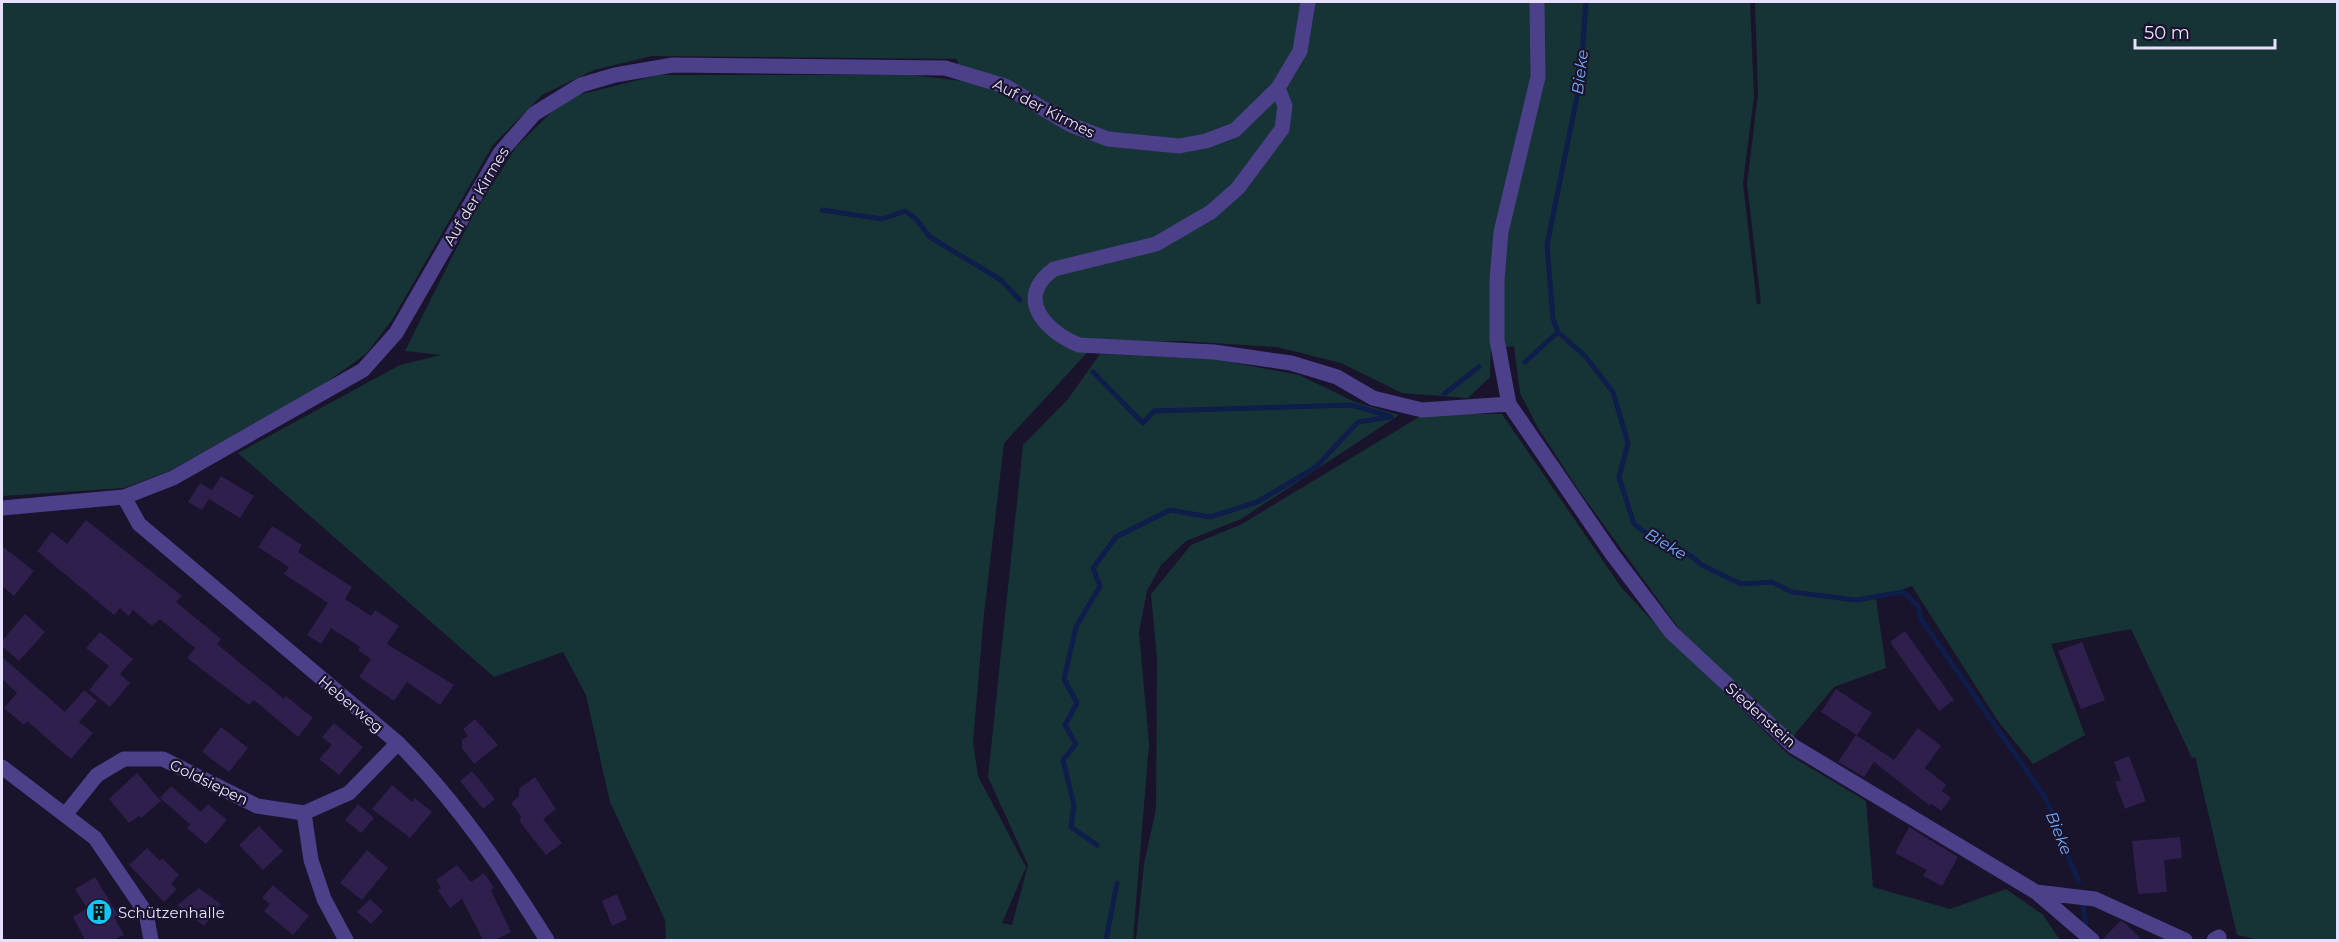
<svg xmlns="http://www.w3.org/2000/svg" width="2339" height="942" viewBox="0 0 2339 942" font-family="Montserrat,sans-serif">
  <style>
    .green { fill: #163436 }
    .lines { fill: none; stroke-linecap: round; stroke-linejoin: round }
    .stream { stroke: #0e1d4a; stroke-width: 5 }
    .building { fill: #2e1f4d }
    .street { stroke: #4b4089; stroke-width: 15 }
    .labels { text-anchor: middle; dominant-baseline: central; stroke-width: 4.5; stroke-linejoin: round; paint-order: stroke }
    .street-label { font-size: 15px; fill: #e6dffe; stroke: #1a132c }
    .poi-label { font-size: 15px; fill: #e6dffe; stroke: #1a132c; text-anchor: start }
    .water-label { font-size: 16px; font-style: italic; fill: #71abfa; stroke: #1a132c }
  </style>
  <rect width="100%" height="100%" fill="#1a132c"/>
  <path class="green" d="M2,2H1750L1754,96L1743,183L1757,305L1761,303L1747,184L1758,94L1755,2H2337V940H2260L2237,935L2195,757L2192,758L2131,629L2051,644L2085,735L2033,764L1998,721L1912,586L1876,599L1886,668L1834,687L1794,735L1795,742L1680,630L1580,492L1538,428L1520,393L1514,346L1491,349L1490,377L1468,398L1402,393L1341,363L1277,347L1181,341L1096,343L1004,443L984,614L973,742L978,776L1026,867L1002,923L1012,925L1028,865L988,777L1023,445L1068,399L1100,354L1213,359L1299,375L1355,402L1399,415L1241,519L1186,541L1161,565L1147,591L1139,632L1149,744L1133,940H666L665,920L610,802L586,695L563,652L494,677L238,453L400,365L441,355L405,351L473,215L516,147L566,98L659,75H912L962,81L957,59L652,56L594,70L542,95L493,145L392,320L366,354L318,388L169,471L124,488L2,496Z
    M1424,414H1502L1621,587L1668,638L1789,755L1866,801L1873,887L1950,909L2006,889L2043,915L2060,940H1136L1144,864L1156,809L1157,659L1151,594L1191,545L1242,524Z"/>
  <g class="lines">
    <path class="stream" d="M1586,2L1580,82L1547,245L1553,319L1558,332L1585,356L1613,392L1628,443L1619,477L1634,524L1658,542L1687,553L1702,565L1741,584L1772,582L1792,592L1856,600L1903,592L1918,606L1921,619L2044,796L2057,822L2064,848L2079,881
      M822,210L882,219L905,211L916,219L930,237L1001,280L1020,300
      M1525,362L1558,332
      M1093,372L1143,423L1154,411L1351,405L1390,416
      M1444,394L1479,367
      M1097,845L1071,827L1074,805L1063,760L1076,744L1065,725L1077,703L1064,679L1076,627L1100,586L1093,568L1116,537L1170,510L1210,517L1257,502L1316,467L1358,422L1391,417
      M2083,904L2086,927
      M1106,940L1117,883"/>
  </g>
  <path class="building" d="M221,476L254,496L240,518L209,499L202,510L188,502L200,483L212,490Z
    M86,520L182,596L176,602L221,639L217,644L284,699L286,696L313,718L298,737L254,700L249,705L187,658L195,648L160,619L152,626L133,610L129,616L120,608L114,615L37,551L52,532L67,544Z
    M272,526L302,545L298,552L352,587L345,599L371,616L375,610L399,626L387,644L454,685L440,705L407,682L394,701L359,677L371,659L358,650L360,647L331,628L321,644L307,635L328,603L284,574L289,567L258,547Z
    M2,546L34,571L14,596L2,586Z
    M25,614L45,632L19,661L2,646V641Z
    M1905,631L1954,700L1939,711L1890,642Z
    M100,632L133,659L120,674L130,683L110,707L89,690L109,666L86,648Z
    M2082,642L2105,700L2081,709L2058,651Z
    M2,657L65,712L84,690L97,701L79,722L93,733L71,759L27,721L24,725L4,708L17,693L2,679Z
    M1836,689L1872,713L1857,735L1821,712Z
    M475,719L498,745L474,764L462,748V740L468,736L463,729Z
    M334,723L363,747L339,775L319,759L332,745L322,737Z
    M221,727L248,748L229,772L202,752Z
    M1918,728L1941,746L1925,768L1946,785L1942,791L1951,798L1941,811L1931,803L1930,806L1874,762L1864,777L1838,762L1856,735L1894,760Z
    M2129,756L2146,801L2125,809L2115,782L2121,780L2114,762Z
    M472,771L495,799L483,809L460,781Z
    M137,773L161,801L141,818L139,816L129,823L109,799Z
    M535,777L556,809L543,819L562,843L546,855L520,822L521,816L511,803L519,796V789Z
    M392,785L412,802L415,798L432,812L410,838L372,809Z
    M171,786L201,812L208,804L227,820L206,844L187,828L190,824L160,798Z
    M358,804L374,818L361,833L345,820Z
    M259,826L283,851L263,870L239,845Z
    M1909,827L1958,857L1942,886L1923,876L1927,870L1895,853Z
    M2180,837L2182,858L2164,860L2167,892L2138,894L2132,841Z
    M147,848L160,861L162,858L179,875L171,884L177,889L164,902L129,865Z
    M367,850L388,868L362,900L340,883Z
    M457,865L471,882L484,873L494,888L491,890L511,932L495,940H483L462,899L450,908L438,890L441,888L436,880Z
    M95,877L118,915L114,917L124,935L113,940H85L73,917L87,908L75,889Z
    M273,885L309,916L293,935L264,911L270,904L262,898Z
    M199,888L221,904L204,926L177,905Z
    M617,894L627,919L612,926L602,901Z
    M370,899L383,911L371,924L357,912Z
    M2120,921L2125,923L2142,940H2102Z"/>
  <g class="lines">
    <path class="street" d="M1537,2L1538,77L1501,232L1497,280V340L1509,404L1612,554L1671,632L1793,746L2036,892L2092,940
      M1278,88L1285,106L1282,129L1238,188L1211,212L1156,244L1054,269C1014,298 1045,331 1079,345L1214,352L1291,363L1337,377L1373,398L1422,410L1509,404
      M124,497L139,524L398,743C456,801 504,871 547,940
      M2,508L124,497L173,478L363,370L396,333L500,153L534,114L581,85L615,75L673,65L945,68L1005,86L1071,125L1108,139L1179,146L1206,141L1235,130L1278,88L1300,51L1308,2
      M2,767L95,838L146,913L151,940
      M304,813L311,860L324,899L346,940
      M65,815L97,775L124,759H163L257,806L304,813L349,793L398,743
      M2036,892L2095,899L2185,940
      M2214,940L2219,937"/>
  </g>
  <defs>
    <g id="building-disc" transform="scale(1.35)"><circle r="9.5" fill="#13c5f6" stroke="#1a132c"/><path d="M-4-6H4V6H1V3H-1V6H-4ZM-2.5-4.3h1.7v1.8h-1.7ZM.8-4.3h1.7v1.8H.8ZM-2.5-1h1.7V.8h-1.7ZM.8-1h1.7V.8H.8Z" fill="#111"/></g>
  </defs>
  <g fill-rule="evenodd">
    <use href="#building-disc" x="99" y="912"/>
  </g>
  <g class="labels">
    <g class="street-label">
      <text transform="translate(1044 108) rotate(27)">Auf der Kirmes</text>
      <text transform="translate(476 196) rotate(-59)">Auf der Kirmes</text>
      <text transform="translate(351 704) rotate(40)">Heberweg</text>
      <text transform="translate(1761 715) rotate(42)">Siedenstein</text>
      <text transform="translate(209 782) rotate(26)">Goldsiepen</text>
    </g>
    <g class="poi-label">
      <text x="118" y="912">Schützenhalle</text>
    </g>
    <g class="water-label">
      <text transform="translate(1580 72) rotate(-83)">Bieke</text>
      <text transform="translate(1666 544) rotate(31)">Bieke</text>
      <text transform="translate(2059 833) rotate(68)">Bieke</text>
    </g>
  </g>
  <rect width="2339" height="942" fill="none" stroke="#e6dffe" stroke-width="6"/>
  <path d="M2135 39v9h140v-9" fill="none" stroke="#e6dffe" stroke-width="3"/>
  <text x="2144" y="39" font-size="18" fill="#e6dffe" stroke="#1a132c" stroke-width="4.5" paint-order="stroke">50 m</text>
</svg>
